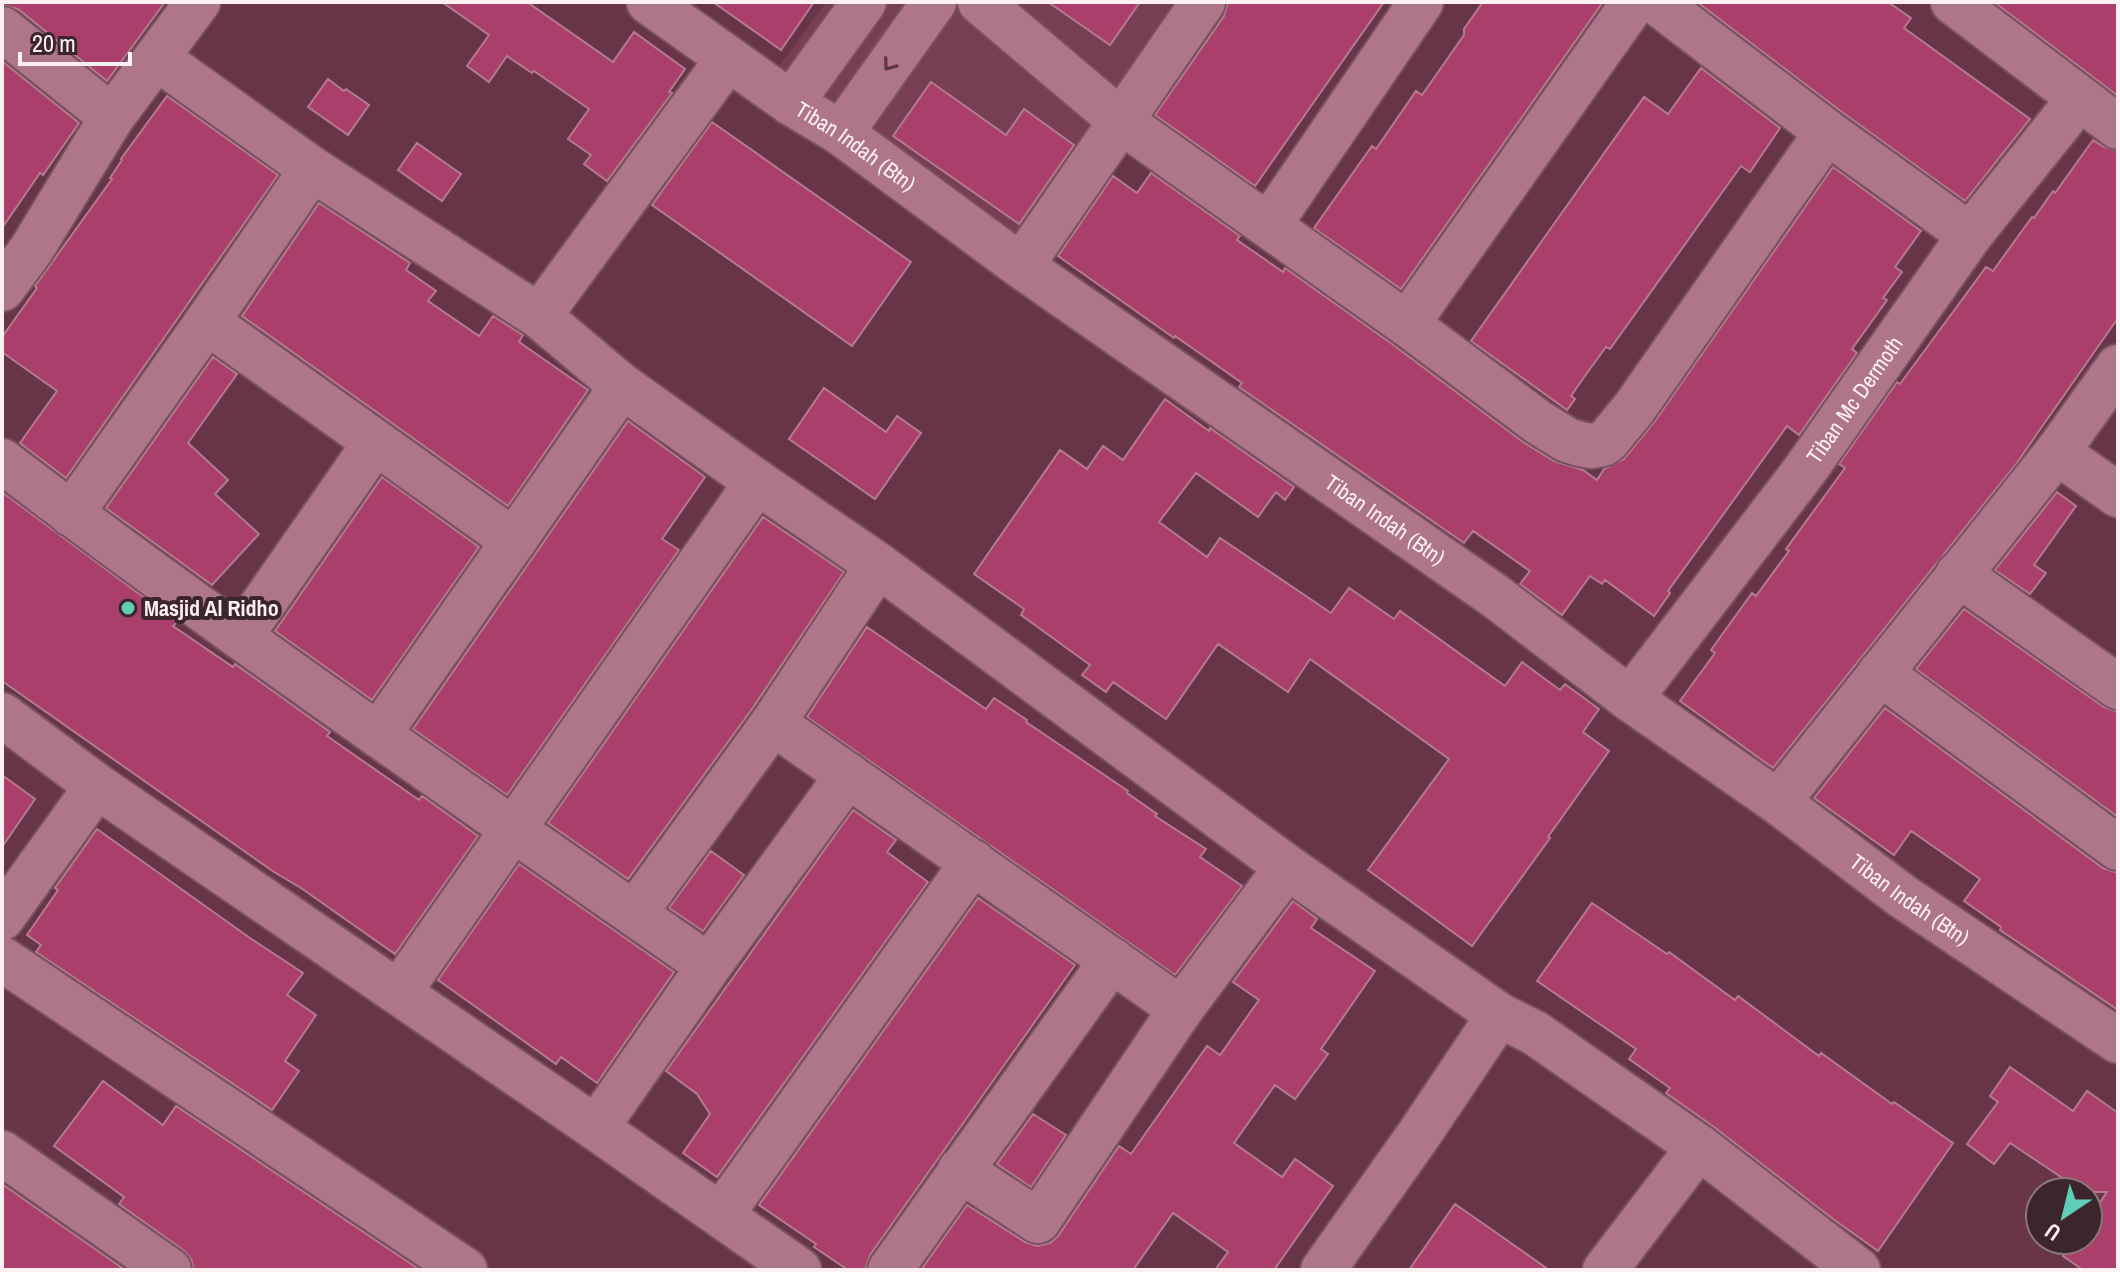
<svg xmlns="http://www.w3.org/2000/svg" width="2120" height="1272" viewBox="0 0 2120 1272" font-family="'Archivo Narrow',sans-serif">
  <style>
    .built { fill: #773e54 }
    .building { fill: #a93f6a; stroke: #b47b8e; stroke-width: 2 }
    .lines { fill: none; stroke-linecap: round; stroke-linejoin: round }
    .minor-casing { stroke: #795260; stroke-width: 48 }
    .minor { stroke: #af7689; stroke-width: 44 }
    .oneway { stroke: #5a3944 }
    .poi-dot { fill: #5eceb7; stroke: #3d252d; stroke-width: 3 }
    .labels { text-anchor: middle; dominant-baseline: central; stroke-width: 8; stroke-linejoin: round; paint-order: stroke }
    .street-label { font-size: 22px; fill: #fdf0f3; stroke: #3d252d }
    .poi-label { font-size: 22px; font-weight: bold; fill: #fdf0f3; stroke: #3d252d; text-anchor: start }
  </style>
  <rect width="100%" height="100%" fill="#673547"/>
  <path class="built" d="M826,2H1192L1023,243L778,68Z"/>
  <path class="building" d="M2,2H165L107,81L18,9L2,5Z
    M442,2H527L613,62L634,32L685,69L669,92L672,93L607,181L584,164L591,155L568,139L589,109L534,71L532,73L507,56L489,82L467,66L489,35Z
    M713,2H814L781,50Z
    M1048,2H1140L1110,45Z
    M1228,2H1384L1255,186L1155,115L1224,16Z
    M1483,2H1603L1401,289L1314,228L1372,146L1376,149L1416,91L1422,95L1464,35V29Z
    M1697,2H1888L1911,18L1904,28L2030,119L1965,201L1842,112Z
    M1994,2H2118V96Z
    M2,61L79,123L43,175L40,173L2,228Z
    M1701,68L1780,128L1750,172L1741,166L1610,349L1606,347L1587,373L1571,396L1575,399L1567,410L1471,341L1644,97L1668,114Z
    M328,79L344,91L346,89L369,105L348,135L308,107Z
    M931,82L1006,135L1024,109L1074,145L1019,224L893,136Z
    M167,96L278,175L66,478L20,443L57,391L2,352V337L37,288L35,286L112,179L110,178L122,160L121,159Z
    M712,122L911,262L852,346L652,205Z
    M2093,140L2104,147L2118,151V318L2016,464L1773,768L1680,701L1715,653L1711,650L1752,593L1756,596L1789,551L1786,549L1845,468L1839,464L1897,382L1900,384L1986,267L1993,271L2032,217L2034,218L2053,191L2055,193Z
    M417,143L461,174L442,201L398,170Z
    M1833,167L1921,231L1895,267L1902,272L1883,298L1887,300L1852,349L1857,353L1799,435L1787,426L1668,591L1670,593L1654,616L1605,580L1602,584L1590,576L1562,615L1520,584L1530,571L1473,531L1464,543L1239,387L1242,383L1175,336L1174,338L1058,256L1113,176L1137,193L1151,173L1240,236L1237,240L1283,272L1285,268L1392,344L1523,442L1554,461L1583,470L1597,480L1604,469L1624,459L1655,421Z
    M319,203L410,263L406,270L436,291L428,301L479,336L493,316L523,335L519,342L588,390L508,506L242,316Z
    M213,357L237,374L188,443L228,480L215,494L259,534L212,585L106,508Z
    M824,388L886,432L897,416L921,433L875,499L789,439Z
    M1165,399L1209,431L1210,428L1294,487L1285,500L1276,492L1258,517L1196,473L1159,522L1207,557L1220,538L1331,613L1349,588L1394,619L1400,611L1505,686L1522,662L1560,690L1565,684L1599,709L1583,732L1609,751L1548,837L1550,838L1472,946L1368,870L1449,759L1310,659L1288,692L1218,644L1166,719L1113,682L1106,692L1082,675L1090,665L1021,615L1024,609L974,574L1060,450L1087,469L1103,446L1123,460Z
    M628,421L705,477L662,539L679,550L507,795L413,729Z
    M382,477L479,547L372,700L275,631Z
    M2,492L177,622L173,626L233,667L235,664L330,732L327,736L419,800L422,796L478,836L395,954L301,888L274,872L2,681Z
    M2057,492L2076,506L2034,565L2046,573L2030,594L1995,570Z
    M763,517L844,572L752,709L628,879L548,823Z
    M1964,609L2104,707L2118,712V817L1916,669Z
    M867,627L986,709L994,698L1027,720L1026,722L1128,791L1127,793L1157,814L1155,816L1206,849L1200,857L1242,886L1175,975L807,717Z
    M1885,708L2103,868L2118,873V1010L2000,930L2001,927L1964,901L1980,879L1911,831L1894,855L1814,798Z
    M2,775L35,799L2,847Z
    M853,810L896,840L887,852L928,882L717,1177L683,1153L710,1114L697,1094L666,1071Z
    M97,829L250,938L303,973L287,995L316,1015L285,1061L299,1071L272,1110L36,952L41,945L27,935L58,890L55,888Z
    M711,851L744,875L703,931L669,908Z
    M519,864L674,972L597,1083L561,1057L556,1064L438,980Z
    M978,898L1075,965L870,1255L865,1270H848L814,1247L816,1244L759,1205Z
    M1293,901L1317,919L1311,928L1375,971L1321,1049L1328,1054L1295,1099L1275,1085L1234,1143L1282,1177L1295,1159L1333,1186L1274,1270H1215L1228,1252L1173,1213L1133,1270H921L967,1205L1025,1242L1037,1246L1050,1243L1058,1236L1119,1146L1131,1154L1207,1046L1220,1055L1259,1000L1233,982Z
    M1592,903L1667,954L1669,952L1735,1000L1738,996L1819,1056L1821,1053L1892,1104L1894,1102L1953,1143L1878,1251L1833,1219L1714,1127L1666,1093L1670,1088L1629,1059L1636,1049L1537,981Z
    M2010,1067L2073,1111L2087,1091L2118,1113V1270H2083L2063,1256L2074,1240H2088V1220L2107,1192H2051L2061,1177L2010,1143L1994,1164L1967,1144L1998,1102L1990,1096Z
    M103,1081L163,1125L176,1106L420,1270H194L191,1259L183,1250L119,1204L124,1197L54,1146Z
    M1033,1114L1066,1135L1031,1187L997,1164Z
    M2,1184L125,1270H2Z
    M1455,1204L1501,1236L1549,1270H1409Z"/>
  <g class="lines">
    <g class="minor-casing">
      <g id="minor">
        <path id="s1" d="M649,2L791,103L841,133L1021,266L1495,596L1630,699L1778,802L1902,896L2118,1041"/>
        <path d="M980,2L1122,122L1407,324L1538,422L1567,440L1580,444L1592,446L1603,444L1608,440L1635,407L1827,132"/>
        <path d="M1656,2L1827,132L1970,235"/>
        <path d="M1953,2L2118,127"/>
        <path d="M2,29L112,117"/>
        <path d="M157,58L312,169L539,316L622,386L757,482L878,565L1287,867L1181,1009L1038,1221L960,1170"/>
        <path d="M791,103L864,2"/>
        <path d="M841,133L934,2"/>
        <path d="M1269,225L1421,2"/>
        <path d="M1021,266L1203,2"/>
        <path d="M2,289L31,250L112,117L198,2"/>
        <path d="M539,316L728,59"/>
        <path d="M207,322L514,541"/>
        <path d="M1407,324L1634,2"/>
        <path d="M2057,452L2118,495"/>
        <path d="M2,461C233,637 472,800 709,966"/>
        <path d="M71,514L207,322L312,169"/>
        <path d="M1958,574L2118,687"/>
        <path d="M240,637L375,443"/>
        <path d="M1880,673L2118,848"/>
        <path id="s2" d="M1630,699L1805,470L1970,235L2079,99"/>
        <path d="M2,715L97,786L596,1128L799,1270"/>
        <path d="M773,723L1181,1009"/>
        <path d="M378,735L622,386"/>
        <path d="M1778,802L2057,452L2118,367"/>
        <path d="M1287,867L1499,1015L1535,1033L1699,1147L1858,1270"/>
        <path d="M634,914L773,723L878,565"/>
        <path d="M2,918L97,786"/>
        <path d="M2,959L465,1270"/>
        <path d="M399,992L757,482"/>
        <path d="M596,1128L709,966L848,775"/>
        <path d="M2,1153L169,1270"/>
        <path d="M721,1215L973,862"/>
        <path d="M890,1270L1112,960"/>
        <path d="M1323,1270L1420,1133L1499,1015"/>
        <path d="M1605,1270L1699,1147"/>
      </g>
    </g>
    <use href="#minor" class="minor"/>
  </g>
  <defs><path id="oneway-chevron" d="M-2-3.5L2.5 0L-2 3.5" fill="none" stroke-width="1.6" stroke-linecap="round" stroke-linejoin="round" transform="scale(2)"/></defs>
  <use class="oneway" href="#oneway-chevron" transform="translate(889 65) rotate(126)"/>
  <circle class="poi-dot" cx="128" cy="608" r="8"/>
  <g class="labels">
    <g class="street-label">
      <text stroke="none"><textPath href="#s1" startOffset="252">Tiban Indah (Btn)</textPath></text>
      <text stroke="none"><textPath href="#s2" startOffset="374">Tiban Mc Dermoth</textPath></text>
      <text stroke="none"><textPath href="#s1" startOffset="900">Tiban Indah (Btn)</textPath></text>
      <text stroke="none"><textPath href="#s1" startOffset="1548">Tiban Indah (Btn)</textPath></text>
    </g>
    <g class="poi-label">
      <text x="144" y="608">Masjid Al Ridho</text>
    </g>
  </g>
  <rect width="2120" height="1272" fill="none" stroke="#fdf0f3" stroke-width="8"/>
  <g transform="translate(2064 1216) rotate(215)"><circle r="38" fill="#3d252d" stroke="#8a767c" stroke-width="2"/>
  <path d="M0-6L14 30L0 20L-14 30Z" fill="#5eceb7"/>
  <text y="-12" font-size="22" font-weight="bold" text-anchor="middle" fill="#fdf0f3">U</text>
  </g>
  <path d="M20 52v12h110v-12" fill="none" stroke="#fdf0f3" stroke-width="4"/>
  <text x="32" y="52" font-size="24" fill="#fdf0f3" stroke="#3d252d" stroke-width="6" paint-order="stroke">20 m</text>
</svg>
